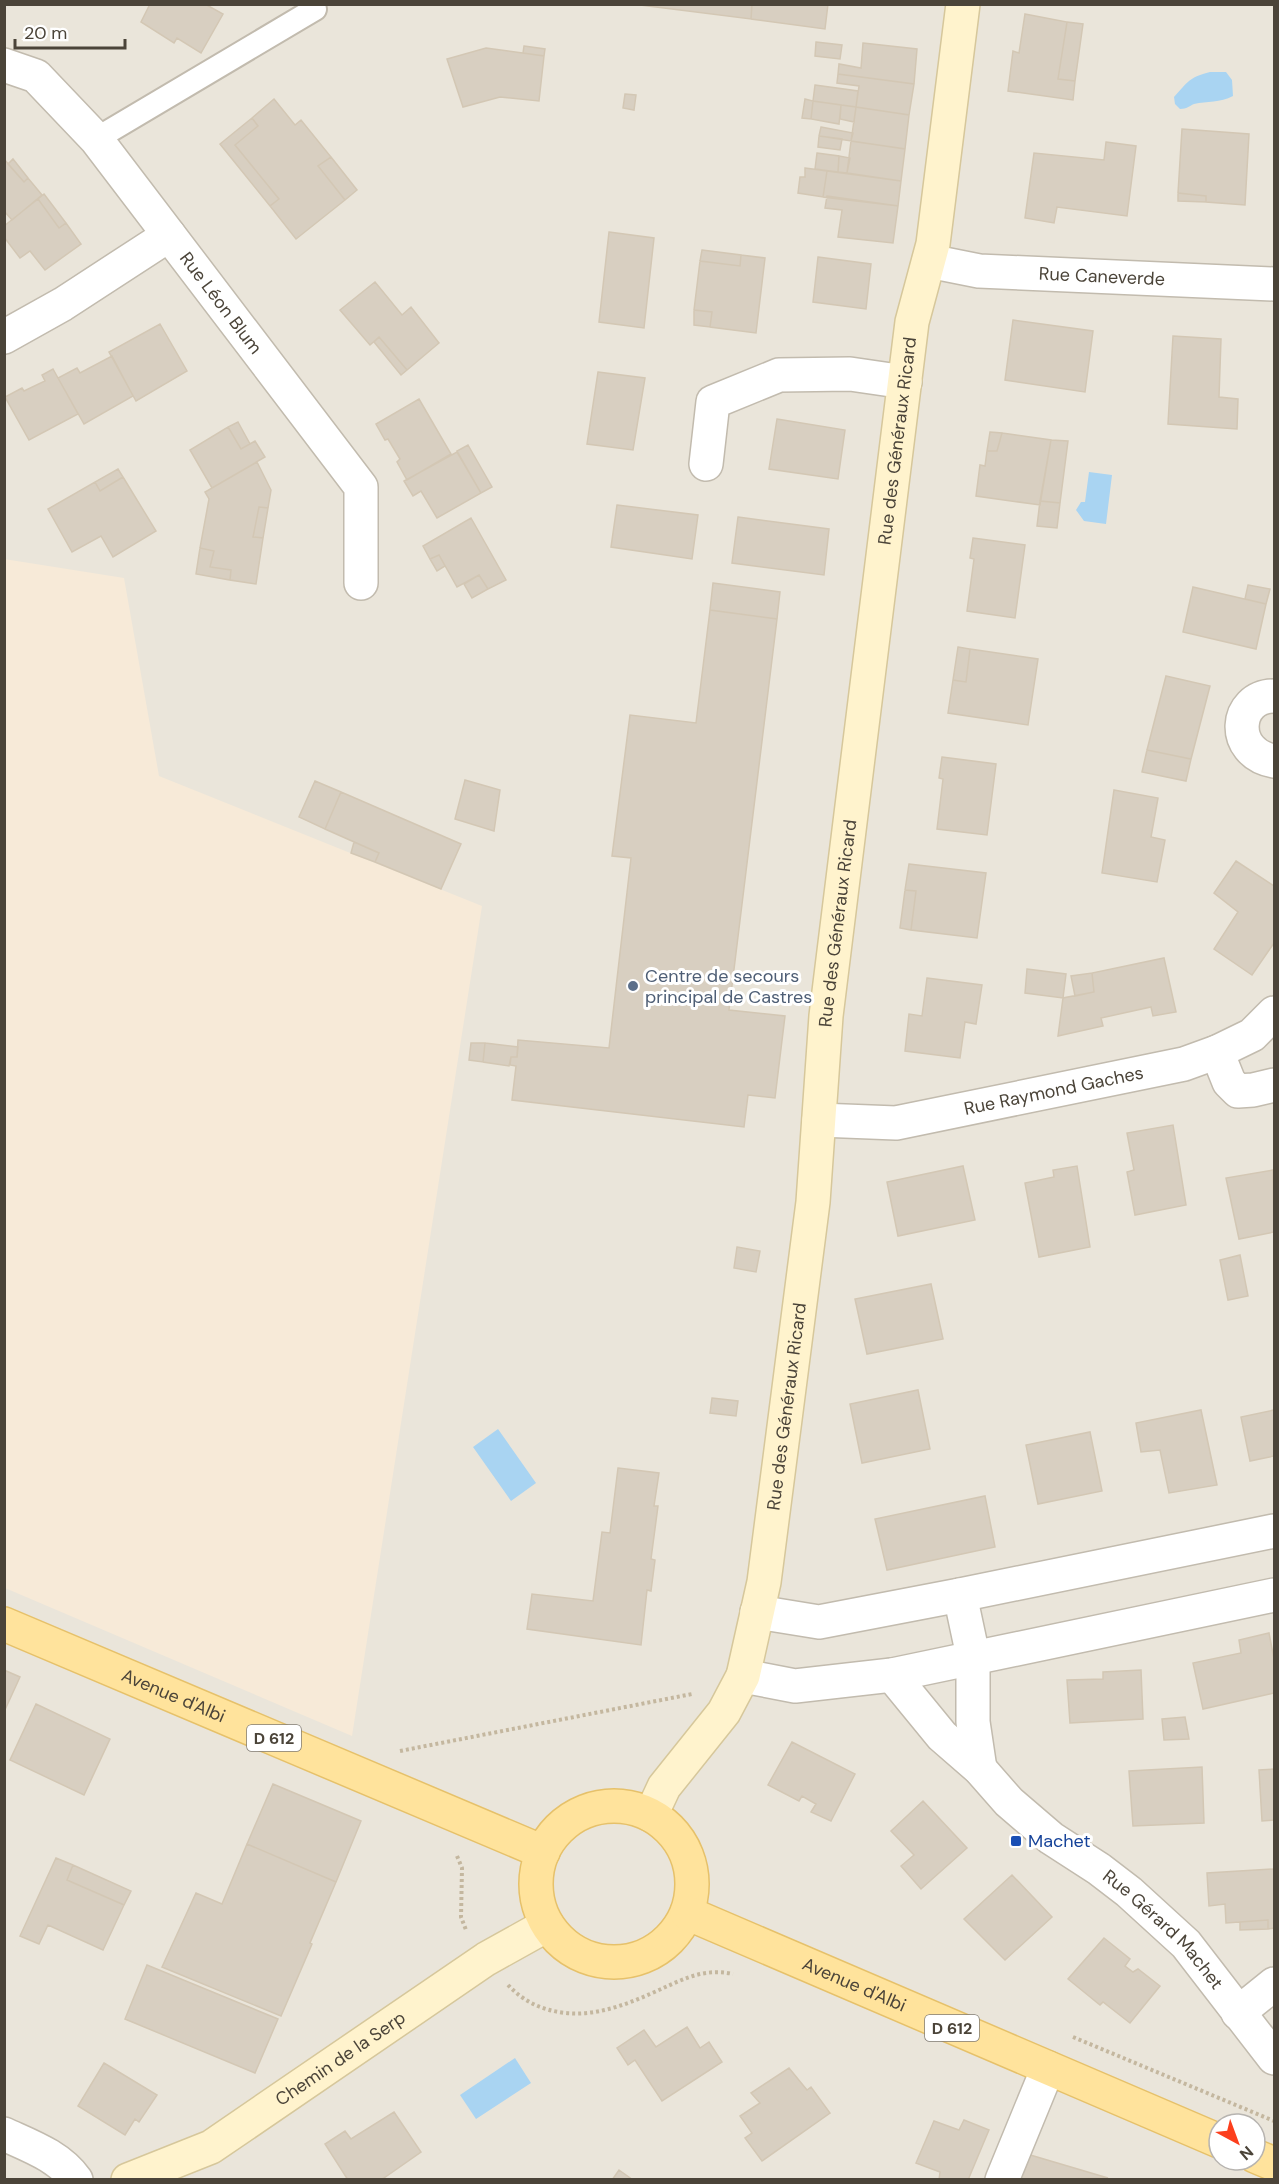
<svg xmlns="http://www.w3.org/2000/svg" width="1279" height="2184" viewBox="0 0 1279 2184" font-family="'DM Sans',sans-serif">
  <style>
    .residential { fill: #eae5da; fill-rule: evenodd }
    .commercial { fill: #f7ead8 }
    .water { fill: #a9d4f2 }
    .building { fill: #d8cfc1; stroke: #d3c7b4; stroke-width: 1.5 }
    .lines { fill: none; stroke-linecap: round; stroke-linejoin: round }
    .lane-casing { stroke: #c2bbae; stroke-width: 26 }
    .street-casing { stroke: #c2bbae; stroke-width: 36 }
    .secondary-casing { stroke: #d6c79b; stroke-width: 36 }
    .primary-casing { stroke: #e6c16a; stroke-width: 36 }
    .path { stroke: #c4b79f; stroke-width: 4; stroke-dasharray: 3 3; stroke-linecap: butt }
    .lane { stroke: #fff; stroke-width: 22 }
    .street { stroke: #fff; stroke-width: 33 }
    .secondary { stroke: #fff3cd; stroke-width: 33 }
    .primary { stroke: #ffe39c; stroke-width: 33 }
    .service-dot { fill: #5c6f8a; stroke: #fff; stroke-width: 2 }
    .transit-dot { fill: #1a4fb4; stroke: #fff; stroke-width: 2 }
    .labels { text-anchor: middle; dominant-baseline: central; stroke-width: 6; stroke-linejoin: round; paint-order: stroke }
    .shield { fill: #fff; stroke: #817c74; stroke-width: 1.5 }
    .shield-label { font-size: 16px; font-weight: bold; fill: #4b4439 }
    .street-label { font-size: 18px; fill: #4b4439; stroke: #fff }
    .service-label { font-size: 18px; fill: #4e5e75; stroke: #fff; text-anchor: start }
    .transit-label { font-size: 18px; fill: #164399; stroke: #fff; text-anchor: start }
  </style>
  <rect width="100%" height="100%" fill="#f6f3ec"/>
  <path class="residential" d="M5,5H1274V2179L5,2180ZM1219,2124H1255V2160H1219Z"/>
  <path class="commercial" d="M4,559L124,578L159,776L482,906L352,1736L5,1588Z"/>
  <path class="water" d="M1210,72H1226L1232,80L1233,96C1220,103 1207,101 1194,104C1189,106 1187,109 1180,109L1175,104L1174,97C1188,82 1189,77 1210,72Z
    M1089,472L1112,475L1106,524L1084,521L1076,510L1081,502H1085Z
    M498,1429L536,1483L511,1501L473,1447Z
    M515,2058L531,2083L476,2119L460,2095Z"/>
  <path class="building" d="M150,4H205L223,14L201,53L177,38L174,43L141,22Z
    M632,4H752L751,19Z
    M752,4H828L825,29L751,19Z
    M1025,14L1067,22L1058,79L1075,81L1073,100L1008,91L1013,51L1019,53Z
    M1067,22L1083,24L1075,81L1058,79Z
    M816,42L842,45L840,59L815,56Z
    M863,43L917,49L914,84L838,74L839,64L861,68Z
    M524,46L545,49L544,56L523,53Z
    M486,48L544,56L539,101L500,97L463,107L447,59Z
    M838,74L914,84L909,115L856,107L859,86L837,83Z
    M815,85L858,91L856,107L813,101Z
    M625,94L636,95L634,110L623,108Z
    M274,99L295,125L301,120L331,157L318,166L345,200L296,239L270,206L279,199L235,145L258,126L252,118Z
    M805,99L813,101L811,119L802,118Z
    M813,101L841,105L839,124L811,119Z
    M841,105L856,107L854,122L840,119Z
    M856,107L909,115L905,149L851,141Z
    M252,118L258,126L235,145L279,199L270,206L220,144Z
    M821,127L853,133L851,141L819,136Z
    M1182,129L1249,134L1245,205L1206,202V196L1178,193Z
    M819,136L842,139L840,150L818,147Z
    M851,141L905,149L901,181L847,173Z
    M1106,142L1136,146L1127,216L1057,207L1054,223L1025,218L1034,153L1104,160Z
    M817,153L839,156L838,172L815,169Z
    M839,156L850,158L847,173L838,172Z
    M331,157L357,190L345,200L318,166Z
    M4,159L24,182L28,178L42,195L12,220L4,211Z
    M13,159L28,178L24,182L8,164Z
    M805,168L827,171L823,197L798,193L800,177H805Z
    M827,171L901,181L898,206L823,197Z
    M1178,193L1206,196V202L1178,201Z
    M44,194L66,223L59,228L38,199Z
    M827,196L898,206L893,243L838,237L842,210L825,208Z
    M38,199L59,228L66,223L81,244L45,270L30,251L20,258L4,237V226Z
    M609,232L654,238L644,328L599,322Z
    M702,250L741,255L740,266L700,261Z
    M741,255L765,258L756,333L710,327L712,312L694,310L700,261L740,266Z
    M818,257L871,264L866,309L813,302Z
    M375,282L402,315L411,307L439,343L407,370L379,337L370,345L340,310Z
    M694,310L712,312L710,327L694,325Z
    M1013,320L1093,331L1085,392L1005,380Z
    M160,324L187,371L136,401L109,352Z
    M1173,336L1221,339L1219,397L1238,399L1237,429L1168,424Z
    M379,337L407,370L401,375L374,342Z
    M112,356L133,396L84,424L58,378L77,368L80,373Z
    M53,369L78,414L29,440L5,397L22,388L24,391L45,381L42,375Z
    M598,372L645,378L633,450L587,444Z
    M419,399L451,454L407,480L397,462L400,459L388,439L385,440L376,424Z
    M777,419L845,430L838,479L769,469Z
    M238,422L250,444L241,449L228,427Z
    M228,427L241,449L255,441L265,457L212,488L190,450Z
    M990,432L1002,433L997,451H987Z
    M1002,433L1051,440L1040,505L976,496L980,465L985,466L987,451H997Z
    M1051,440L1068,441L1060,503L1040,501Z
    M468,445L492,487L481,493L457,451Z
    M457,452L481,493L437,518L421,491L413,496L404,481Z
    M257,462L271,490L268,508L259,507L253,537L263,538L256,584L230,580L231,570L210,567L214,551L200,548L209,499L205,492Z
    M118,469L123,477L100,491L95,482Z
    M123,477L156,531L113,557L101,536L72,552L48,509L95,482L100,491Z
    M1040,501L1060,503L1057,528L1037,526Z
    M617,505L698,515L692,559L611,547Z
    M259,507L268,508L263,538L253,537Z
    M738,517L829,529L824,575L732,563Z
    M471,518L506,580L488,589L479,575L457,587L439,555L430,559L423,546Z
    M973,538L1025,545L1015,618L967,611L974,559L970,558Z
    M200,548L214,551L210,567L231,570L230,580L196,574Z
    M439,555L445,566L437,571L430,559Z
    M479,575L488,589L472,598L464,584Z
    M713,583L780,592L777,619L710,610Z
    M1248,585L1270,589L1266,604L1245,599Z
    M1193,587L1266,604L1256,649L1183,632Z
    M710,610L777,619L729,1010L785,1016L775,1098L748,1095L744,1127L512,1100L516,1066L510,1065L511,1057H517L518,1040L609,1048L631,858L612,856L630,715L696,723Z
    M958,647L970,649L966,682L953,680Z
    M970,649L1038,659L1028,725L948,713L953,680L966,682Z
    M1166,676L1210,686L1191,759L1147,750Z
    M1147,750L1191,759L1186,781L1142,772Z
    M942,757L996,764L987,835L937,829L943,779L939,778Z
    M465,780L500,790L494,831L455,819Z
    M315,781L341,792L325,829L299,817Z
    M1114,790L1158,798L1151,837L1165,840L1157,882L1102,873Z
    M341,792L461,844L441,889L375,862L379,853L325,829Z
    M354,842L379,853L375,862L351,853Z
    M1236,861L1274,886V943L1252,975L1214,949L1238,912L1214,893Z
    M909,864L986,873L977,938L911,930L916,891L905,890Z
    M905,890L916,891L911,930L900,928Z
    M1164,958L1176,1012L1153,1016L1151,1007L1101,1018L1103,1026L1058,1036L1063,998L1094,992L1092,973Z
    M1027,969L1066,974L1063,998L1025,993Z
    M1092,973L1094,992L1075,996L1071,976Z
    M927,978L982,985L976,1024L965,1022L960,1058L905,1051L909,1014L922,1016Z
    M471,1043H485L483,1062L469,1060Z
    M485,1043L518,1047L517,1057H511L509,1066L483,1062Z
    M1173,1125L1186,1205L1135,1215L1127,1172L1134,1170L1127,1133Z
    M963,1166L975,1220L898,1236L887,1182Z
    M1077,1166L1090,1247L1039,1257L1025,1183L1054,1177L1053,1170Z
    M1273,1170L1274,1232L1239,1239L1226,1178Z
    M737,1247L760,1251L756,1272L734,1268Z
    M1240,1255L1248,1296L1228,1300L1220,1260Z
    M931,1284L943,1339L867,1354L855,1299Z
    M918,1390L930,1449L862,1463L850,1404Z
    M712,1398L738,1401L736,1416L710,1413Z
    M1201,1410L1217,1485L1169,1493L1160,1450L1141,1452L1136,1423Z
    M1274,1410V1456L1250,1461L1241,1417Z
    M1090,1432L1102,1491L1038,1504L1026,1445Z
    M618,1468L659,1473L654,1506H658L651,1559L655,1560L651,1591L647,1590L641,1645L527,1629L532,1594L593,1601L602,1532L610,1533Z
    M985,1496L995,1547L887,1570L875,1519Z
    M1269,1633L1274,1659V1693L1203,1709L1193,1663L1241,1653L1239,1640Z
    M4,1670L20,1677L4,1712Z
    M1141,1670L1143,1719L1070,1723L1067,1680L1103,1679V1672Z
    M36,1704L110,1739L84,1795L10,1760Z
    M1185,1717L1189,1739L1164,1740L1162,1719Z
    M792,1742L855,1774L831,1821L811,1812L816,1804L802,1796L799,1801L768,1785Z
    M1202,1767L1204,1823L1133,1826L1129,1771Z
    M1274,1769V1820L1262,1821L1259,1770Z
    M273,1784L361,1821L336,1882L247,1844Z
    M923,1801L967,1848L921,1889L901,1866L914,1855L891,1831Z
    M247,1844L336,1882L310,1943L312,1944L281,2016L162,1967L196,1893L222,1904Z
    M56,1858L73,1865L67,1880L124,1905L103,1950L48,1925L39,1944L20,1936Z
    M73,1865L131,1891L124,1905L67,1880Z
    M1274,1869V1928L1268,1929V1920L1226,1923L1225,1904L1209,1906L1207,1873Z
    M1012,1875L1052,1917L1005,1960L964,1919Z
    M1268,1920V1929L1240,1930V1922Z
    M1104,1938L1130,1959L1125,1966L1133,1972L1138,1969L1160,1986L1130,2023L1103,2002L1100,2005L1068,1979Z
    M147,1965L278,2019L255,2073L125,2019Z
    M687,2027L700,2048L709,2042L722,2062L662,2101L635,2060L628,2065L617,2048L644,2030L656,2047Z
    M104,2063L157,2095L139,2122L135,2119L125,2135L78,2106Z
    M789,2068L807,2090L811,2087L830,2113L762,2161L745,2138L752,2133L740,2116L760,2103L751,2093Z
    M394,2112L421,2152L381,2180H348L325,2144L345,2131L351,2139Z
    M964,2120L989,2130L968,2180H939L940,2172L916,2163L934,2121L959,2130Z
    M1027,2154L1108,2178L1019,2180Z
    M619,2170L633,2180H612Z"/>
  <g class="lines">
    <g class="lane-casing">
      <path id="lane" d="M96,139L315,9"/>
    </g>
    <g class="street-casing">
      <g id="street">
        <path id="s1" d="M4,65L36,76L96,139L361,487V583"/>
        <path id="s2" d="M929,261L979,271L1274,284"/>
        <path d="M4,337L63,304L169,235"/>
        <path d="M706,464L713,402L779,375L850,374L905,382"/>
        <path d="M1274,696C1234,696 1229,753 1274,761"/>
        <path d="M1217,1052L1229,1082L1238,1091L1253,1090L1274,1085"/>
        <path id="s3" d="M819,1120L896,1123L1184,1064L1217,1052L1252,1035L1274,1013"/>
        <path d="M960,1595L973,1656V1722L980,1769"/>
        <path d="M757,1612L819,1622L960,1595L1274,1531"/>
        <path id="s4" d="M892,1675L942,1736L980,1769L1009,1802L1051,1838L1099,1869L1129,1892L1186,1944L1274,2058"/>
        <path d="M743,1676L795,1686L892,1675L1274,1595"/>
        <path d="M1238,2013L1274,1984"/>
        <path d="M4,2134C30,2146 59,2156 76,2180"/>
        <path d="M1002,2180L1048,2068"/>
      </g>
    </g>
    <g class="secondary-casing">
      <g id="secondary">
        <path id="s5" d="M651,1815L664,1787L724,1712L743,1676L764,1582L813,1202L826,1016L912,322L933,244L963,4"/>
        <path id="s6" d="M128,2180L211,2147L486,1959L547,1925"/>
      </g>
    </g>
    <g class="primary-casing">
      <g id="primary">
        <path id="s7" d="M4,1624L543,1852"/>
        <circle cx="614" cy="1884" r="78"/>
        <path id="s8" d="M687,1913L1219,2141"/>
        <path d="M1255,2156L1274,2164"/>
      </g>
    </g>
    <path class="path" d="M400,1751L692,1694
      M457,1856L462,1868L461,1917L466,1930
      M508,1985C524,2002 542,2010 565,2013C594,2016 623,2006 650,1994C678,1982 701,1967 733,1974
      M1073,2037L1274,2121"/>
    <use href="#lane" class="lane"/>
    <use href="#street" class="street"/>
    <use href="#secondary" class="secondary"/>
    <use href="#primary" class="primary"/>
  </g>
  <circle class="service-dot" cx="633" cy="986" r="6"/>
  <rect class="transit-dot" x="1010" y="1835" width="12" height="12" rx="3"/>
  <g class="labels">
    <g class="shield">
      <rect x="247" y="1725" width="54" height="26" rx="4.5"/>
      <rect x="925" y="2015" width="54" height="26" rx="4.5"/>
    </g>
    <g class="shield-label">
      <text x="274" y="1738">D 612</text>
      <text x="952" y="2028">D 612</text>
    </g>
    <g class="street-label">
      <text stroke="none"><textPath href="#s2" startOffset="174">Rue Caneverde</textPath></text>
      <text stroke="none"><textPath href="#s1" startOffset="327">Rue Léon Blum</textPath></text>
      <text stroke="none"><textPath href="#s5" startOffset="1413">Rue des Généraux Ricard</textPath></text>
      <text stroke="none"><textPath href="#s5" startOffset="927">Rue des Généraux Ricard</textPath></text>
      <text stroke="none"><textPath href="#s3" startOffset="238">Rue Raymond Gaches</textPath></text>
      <text stroke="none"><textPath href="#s5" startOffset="441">Rue des Généraux Ricard</textPath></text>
      <text stroke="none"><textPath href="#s7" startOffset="184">Avenue d'Albi</textPath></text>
      <text stroke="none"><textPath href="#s4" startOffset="374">Rue Gérard Machet</textPath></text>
      <text stroke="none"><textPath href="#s8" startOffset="182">Avenue d'Albi</textPath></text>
      <text stroke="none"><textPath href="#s6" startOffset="246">Chemin de la Serp</textPath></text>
    </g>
    <g class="service-label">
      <text x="645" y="976">Centre de secours<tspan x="645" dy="21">principal de Castres</tspan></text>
    </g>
    <g class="transit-label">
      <text x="1028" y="1841">Machet</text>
    </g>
  </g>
  <rect width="1279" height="2184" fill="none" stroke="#4b4439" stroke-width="12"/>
  <g transform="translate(1237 2142) rotate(139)"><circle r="28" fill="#ffffff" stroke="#b7b4b0" stroke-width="1.5"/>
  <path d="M0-4.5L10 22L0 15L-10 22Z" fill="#fc3f1d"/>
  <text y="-9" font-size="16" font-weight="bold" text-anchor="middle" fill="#4b4439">N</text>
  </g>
  <path d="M15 39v9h110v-9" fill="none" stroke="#4b4439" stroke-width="3"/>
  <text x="24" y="39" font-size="18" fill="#4b4439" stroke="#ffffff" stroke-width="4.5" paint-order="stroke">20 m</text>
</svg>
